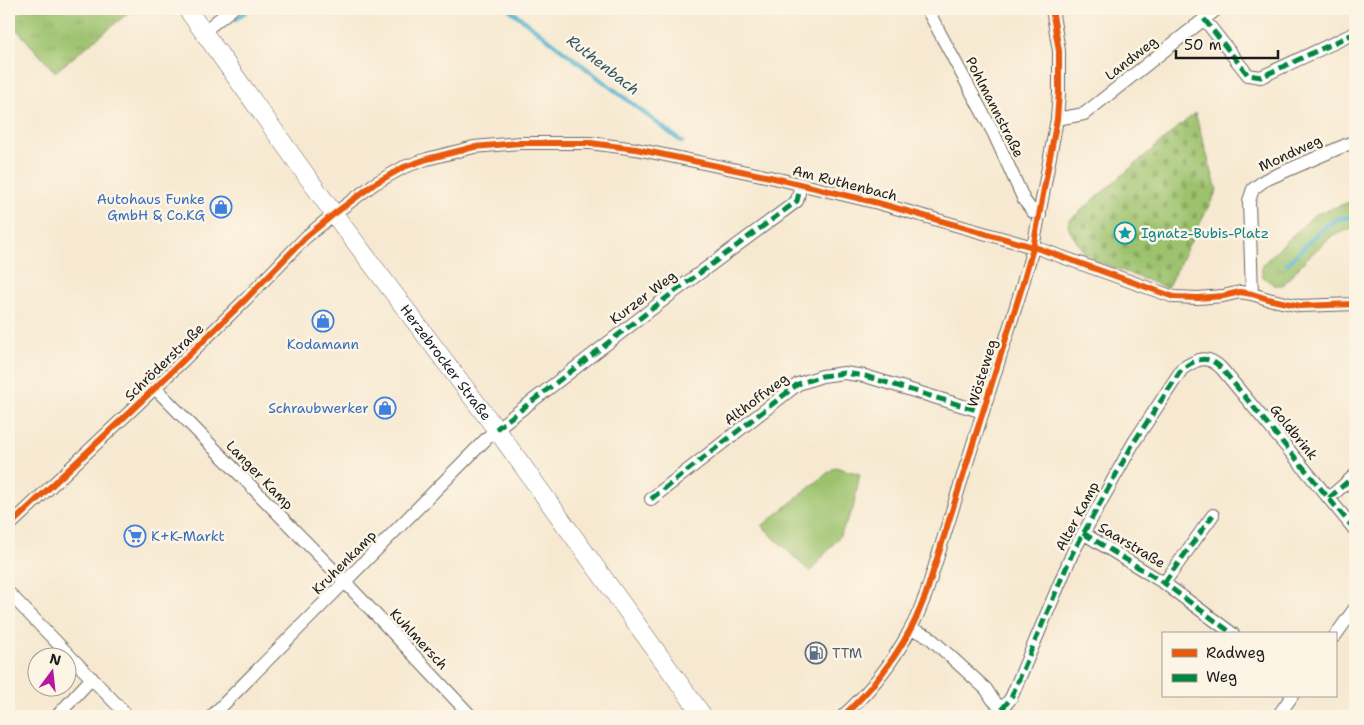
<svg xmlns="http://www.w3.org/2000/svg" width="1364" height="725" viewBox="0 0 1364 725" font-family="'Shantell Sans',sans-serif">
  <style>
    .grass { fill: url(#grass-tufts); stroke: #5c6f44 }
    .cemetery { fill: url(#cemetery-stones); stroke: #5c6f44 }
    .park { fill: #9cc26d; stroke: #5c6f44 }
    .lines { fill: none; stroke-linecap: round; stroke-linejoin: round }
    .stream { stroke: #50b2cf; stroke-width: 4.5 }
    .minor-casing { stroke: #69645b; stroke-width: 14 }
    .secondary-casing { stroke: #69645b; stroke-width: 19 }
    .minor { stroke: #fff; stroke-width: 12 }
    .secondary { stroke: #fff; stroke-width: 18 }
    .quiet { stroke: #00873e; stroke-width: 5; stroke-dasharray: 10 5; stroke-linecap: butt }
    .cycleway-casing { stroke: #fcf5e5; stroke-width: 9 }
    .cycleway { stroke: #e8590c; stroke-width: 6 }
    .labels { text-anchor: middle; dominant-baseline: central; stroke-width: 5; stroke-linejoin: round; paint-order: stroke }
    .street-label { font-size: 14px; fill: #1c1c1c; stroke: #fcf5e5 }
    .shop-label { font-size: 14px; fill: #366cbe; stroke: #fcf5e5; text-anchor: end }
    .culture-label { font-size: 14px; fill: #0d838f; stroke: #fcf5e5; text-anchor: start }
    .service-label { font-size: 14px; fill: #4e5e75; stroke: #fcf5e5; text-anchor: start }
    .water-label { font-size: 15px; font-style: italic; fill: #315864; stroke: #fcf5e5 }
  </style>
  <defs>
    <pattern id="grass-tufts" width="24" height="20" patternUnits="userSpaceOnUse" patternTransform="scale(1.25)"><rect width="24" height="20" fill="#9cc26d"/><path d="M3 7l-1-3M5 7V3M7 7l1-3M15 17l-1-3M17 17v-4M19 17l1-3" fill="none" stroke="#86a65e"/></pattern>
    <pattern id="cemetery-stones" width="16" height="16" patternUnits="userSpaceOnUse" patternTransform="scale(1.25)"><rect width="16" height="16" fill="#9cc26d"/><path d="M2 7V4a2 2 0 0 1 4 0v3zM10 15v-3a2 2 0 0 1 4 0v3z" fill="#86a65e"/></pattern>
  </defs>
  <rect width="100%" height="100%" fill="#fcf5e5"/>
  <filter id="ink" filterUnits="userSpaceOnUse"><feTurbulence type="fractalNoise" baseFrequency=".02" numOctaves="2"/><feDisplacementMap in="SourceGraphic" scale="10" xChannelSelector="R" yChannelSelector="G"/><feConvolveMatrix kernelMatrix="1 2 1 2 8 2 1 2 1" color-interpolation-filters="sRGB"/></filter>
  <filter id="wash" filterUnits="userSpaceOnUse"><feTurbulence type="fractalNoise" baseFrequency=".0096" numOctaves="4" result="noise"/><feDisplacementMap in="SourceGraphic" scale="20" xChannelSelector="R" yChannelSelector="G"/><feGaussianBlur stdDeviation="1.12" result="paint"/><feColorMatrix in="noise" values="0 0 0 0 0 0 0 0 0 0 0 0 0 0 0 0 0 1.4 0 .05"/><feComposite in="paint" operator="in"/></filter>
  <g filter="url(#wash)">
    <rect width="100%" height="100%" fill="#f7e9d1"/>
    <path class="grass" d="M24,9H133L55,72L9,21Z
      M1355,200V228L1333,235L1306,259L1283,285H1274L1262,276V265L1314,215Z"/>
    <path class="cemetery" d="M1195,113L1217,190L1167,288L1092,259L1082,250L1070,231L1068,224L1070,220Z"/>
    <path class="park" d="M835,467L860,474L853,509L839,537L810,572L762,526Z"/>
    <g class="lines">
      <path class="stream" d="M509,9L682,142
        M236,19L249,9
        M1287,264L1324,227L1340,218L1355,217"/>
    </g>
  </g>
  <g filter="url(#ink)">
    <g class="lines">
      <g class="minor-casing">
        <path id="minor" d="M927,9L994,134L1024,200L1033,212L1040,215
          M1204,19L1248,75L1261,77L1355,33
          M203,32L232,9
          M1057,119L1084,114L1217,9
          M1252,294L1249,201L1253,189L1265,180L1355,141
          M155,388L345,582L471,716
          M1329,498L1355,475
          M651,499L798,384L822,376L844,373L865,376L983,412
          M9,526L155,388L246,299L306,237L334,214L374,184L404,167L427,159L474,147L520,143H590L636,149L770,177L878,203L1040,249L1174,297L1198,298L1223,296L1240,292L1252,294L1268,299L1300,306L1355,304
          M1083,533L1164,583L1233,634
          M1164,583L1213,515
          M9,593L128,716
          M911,629L928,636L986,689L993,700L1010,716
          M1335,636L1355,608
          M1002,709L1011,698L1072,554L1134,442L1182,369C1198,358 1208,354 1222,369L1355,530
          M57,716L92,678
          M212,716L496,429L670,295L797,201L801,184
          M843,716C870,691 893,662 910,630C917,618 921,606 926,594L1021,290L1033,248L1057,119L1059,93V51L1052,9
          M1278,716L1292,696"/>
      </g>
      <g class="secondary-casing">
        <g id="secondary">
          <path id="s1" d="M187,9L334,214L496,429L703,716"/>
        </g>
      </g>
      <use href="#minor" class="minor"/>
      <use href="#secondary" class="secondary"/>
      <path class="quiet" d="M1204,19L1248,75L1261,77L1355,33
        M496,429L670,295L797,201L801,184
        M1329,498L1355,475
        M651,499L798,384L822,376L844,373L865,376L983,412
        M1083,533L1164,583L1233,634
        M1164,583L1213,515
        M1002,709L1011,698L1072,554L1134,442L1182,369C1198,358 1208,354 1222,369L1355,530"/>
      <g class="cycleway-casing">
        <path id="cycleway" d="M9,526L155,388L246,299L306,237L334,214L374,184L404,167L427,159L474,147L520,143H590L636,149L770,177L878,203L1040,249L1174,297L1198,298L1223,296L1240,292L1252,294L1268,299L1300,306L1355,304
          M843,716C870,691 893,662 910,630C917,618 921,606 926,594L1021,290L1033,248L1057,119L1059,93V51L1052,9"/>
      </g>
      <use href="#cycleway" class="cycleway"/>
    </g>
  </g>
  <defs>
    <g id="shop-ring" transform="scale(1.125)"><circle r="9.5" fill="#fcf5e5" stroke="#3f7fe0" stroke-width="1.5"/><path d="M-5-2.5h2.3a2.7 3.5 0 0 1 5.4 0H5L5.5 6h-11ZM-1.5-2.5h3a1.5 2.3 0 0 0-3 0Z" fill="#3f7fe0"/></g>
    <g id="sight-ring" transform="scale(1.125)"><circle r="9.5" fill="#fcf5e5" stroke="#0f9aa8" stroke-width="1.5"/><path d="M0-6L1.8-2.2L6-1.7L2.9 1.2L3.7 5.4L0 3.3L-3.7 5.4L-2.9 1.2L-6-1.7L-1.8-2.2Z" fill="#0f9aa8"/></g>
    <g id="supermarket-ring" transform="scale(1.125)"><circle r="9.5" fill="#fcf5e5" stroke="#3f7fe0" stroke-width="1.5"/><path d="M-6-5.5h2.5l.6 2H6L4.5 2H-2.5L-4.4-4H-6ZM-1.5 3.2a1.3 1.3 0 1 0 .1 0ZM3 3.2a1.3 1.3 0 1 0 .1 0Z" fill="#3f7fe0"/></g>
    <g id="fuel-ring" transform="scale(1.125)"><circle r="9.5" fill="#fcf5e5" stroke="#5c6f8a" stroke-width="1.5"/><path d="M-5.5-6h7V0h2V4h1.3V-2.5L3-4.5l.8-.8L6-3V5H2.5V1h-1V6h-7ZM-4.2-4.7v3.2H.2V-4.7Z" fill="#5c6f8a"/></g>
  </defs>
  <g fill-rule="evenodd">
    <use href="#shop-ring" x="221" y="207"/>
    <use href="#sight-ring" x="1125" y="233"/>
    <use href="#shop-ring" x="323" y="321"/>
    <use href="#shop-ring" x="385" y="408"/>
    <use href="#supermarket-ring" x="135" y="536"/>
    <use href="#fuel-ring" x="816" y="653"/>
  </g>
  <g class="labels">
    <g class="street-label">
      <text transform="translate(1131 58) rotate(-38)">Landweg</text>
      <text transform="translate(995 107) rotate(63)">Pohlmannstraße</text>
      <text transform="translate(1290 153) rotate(-25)">Mondweg</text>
      <text transform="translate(845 183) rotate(14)">Am Ruthenbach</text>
      <text transform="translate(643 297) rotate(-37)">Kurzer Weg</text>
      <text transform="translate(164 362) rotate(-44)">Schröderstraße</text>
      <text stroke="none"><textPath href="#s1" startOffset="438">Herzebrocker Straße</textPath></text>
      <text transform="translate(982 373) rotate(-73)">Wösteweg</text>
      <text transform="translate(756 399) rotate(-37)">Althoffweg</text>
      <text transform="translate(1294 432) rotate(51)">Goldbrink</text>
      <text transform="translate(260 475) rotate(46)">Langer Kamp</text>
      <text transform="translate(1077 516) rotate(-62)">Alter Kamp</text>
      <text transform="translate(1132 545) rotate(31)">Saarstraße</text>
      <text transform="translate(344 562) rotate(-45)">Kruhenkamp</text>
      <text transform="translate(419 639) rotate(47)">Kuhlmersch</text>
    </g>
    <g class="shop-label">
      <text x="205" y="199">Autohaus Funke<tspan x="205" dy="16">GmbH &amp; Co.KG</tspan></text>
      <text x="323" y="344" text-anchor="middle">Kodamann</text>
      <text x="369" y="408">Schraubwerker</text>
      <text x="151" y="536" text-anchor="start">K+K-Markt</text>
    </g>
    <g class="culture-label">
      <text x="1141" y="233">Ignatz-Bubis-Platz</text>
    </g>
    <g class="service-label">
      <text x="832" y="653">TTM</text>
    </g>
    <g class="water-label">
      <text transform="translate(603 65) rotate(38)">Ruthenbach</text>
    </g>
  </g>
  <rect width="1364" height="725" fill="none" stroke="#fcf5e5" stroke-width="30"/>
  <rect x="1162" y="632" width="175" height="65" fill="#fcf5e5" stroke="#a29e95"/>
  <rect x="1172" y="649" width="25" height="8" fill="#e8590c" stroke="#a29e95"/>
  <text x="1206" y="658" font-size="15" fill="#1c1c1c">Radweg</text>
  <rect x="1172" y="674" width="25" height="8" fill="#00873e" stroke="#a29e95"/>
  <text x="1206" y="682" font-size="15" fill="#1c1c1c">Weg</text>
  <g transform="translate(52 672) rotate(15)"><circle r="24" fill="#fcf5e5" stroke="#a29e95"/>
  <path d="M0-4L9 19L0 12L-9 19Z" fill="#b5179e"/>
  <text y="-8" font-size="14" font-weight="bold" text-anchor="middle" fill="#1c1c1c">N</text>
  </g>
  <path d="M1176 50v8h102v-8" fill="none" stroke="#1c1c1c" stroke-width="2.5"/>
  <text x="1184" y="50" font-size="15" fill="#1c1c1c" stroke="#fcf5e5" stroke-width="4" paint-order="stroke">50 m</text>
</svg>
